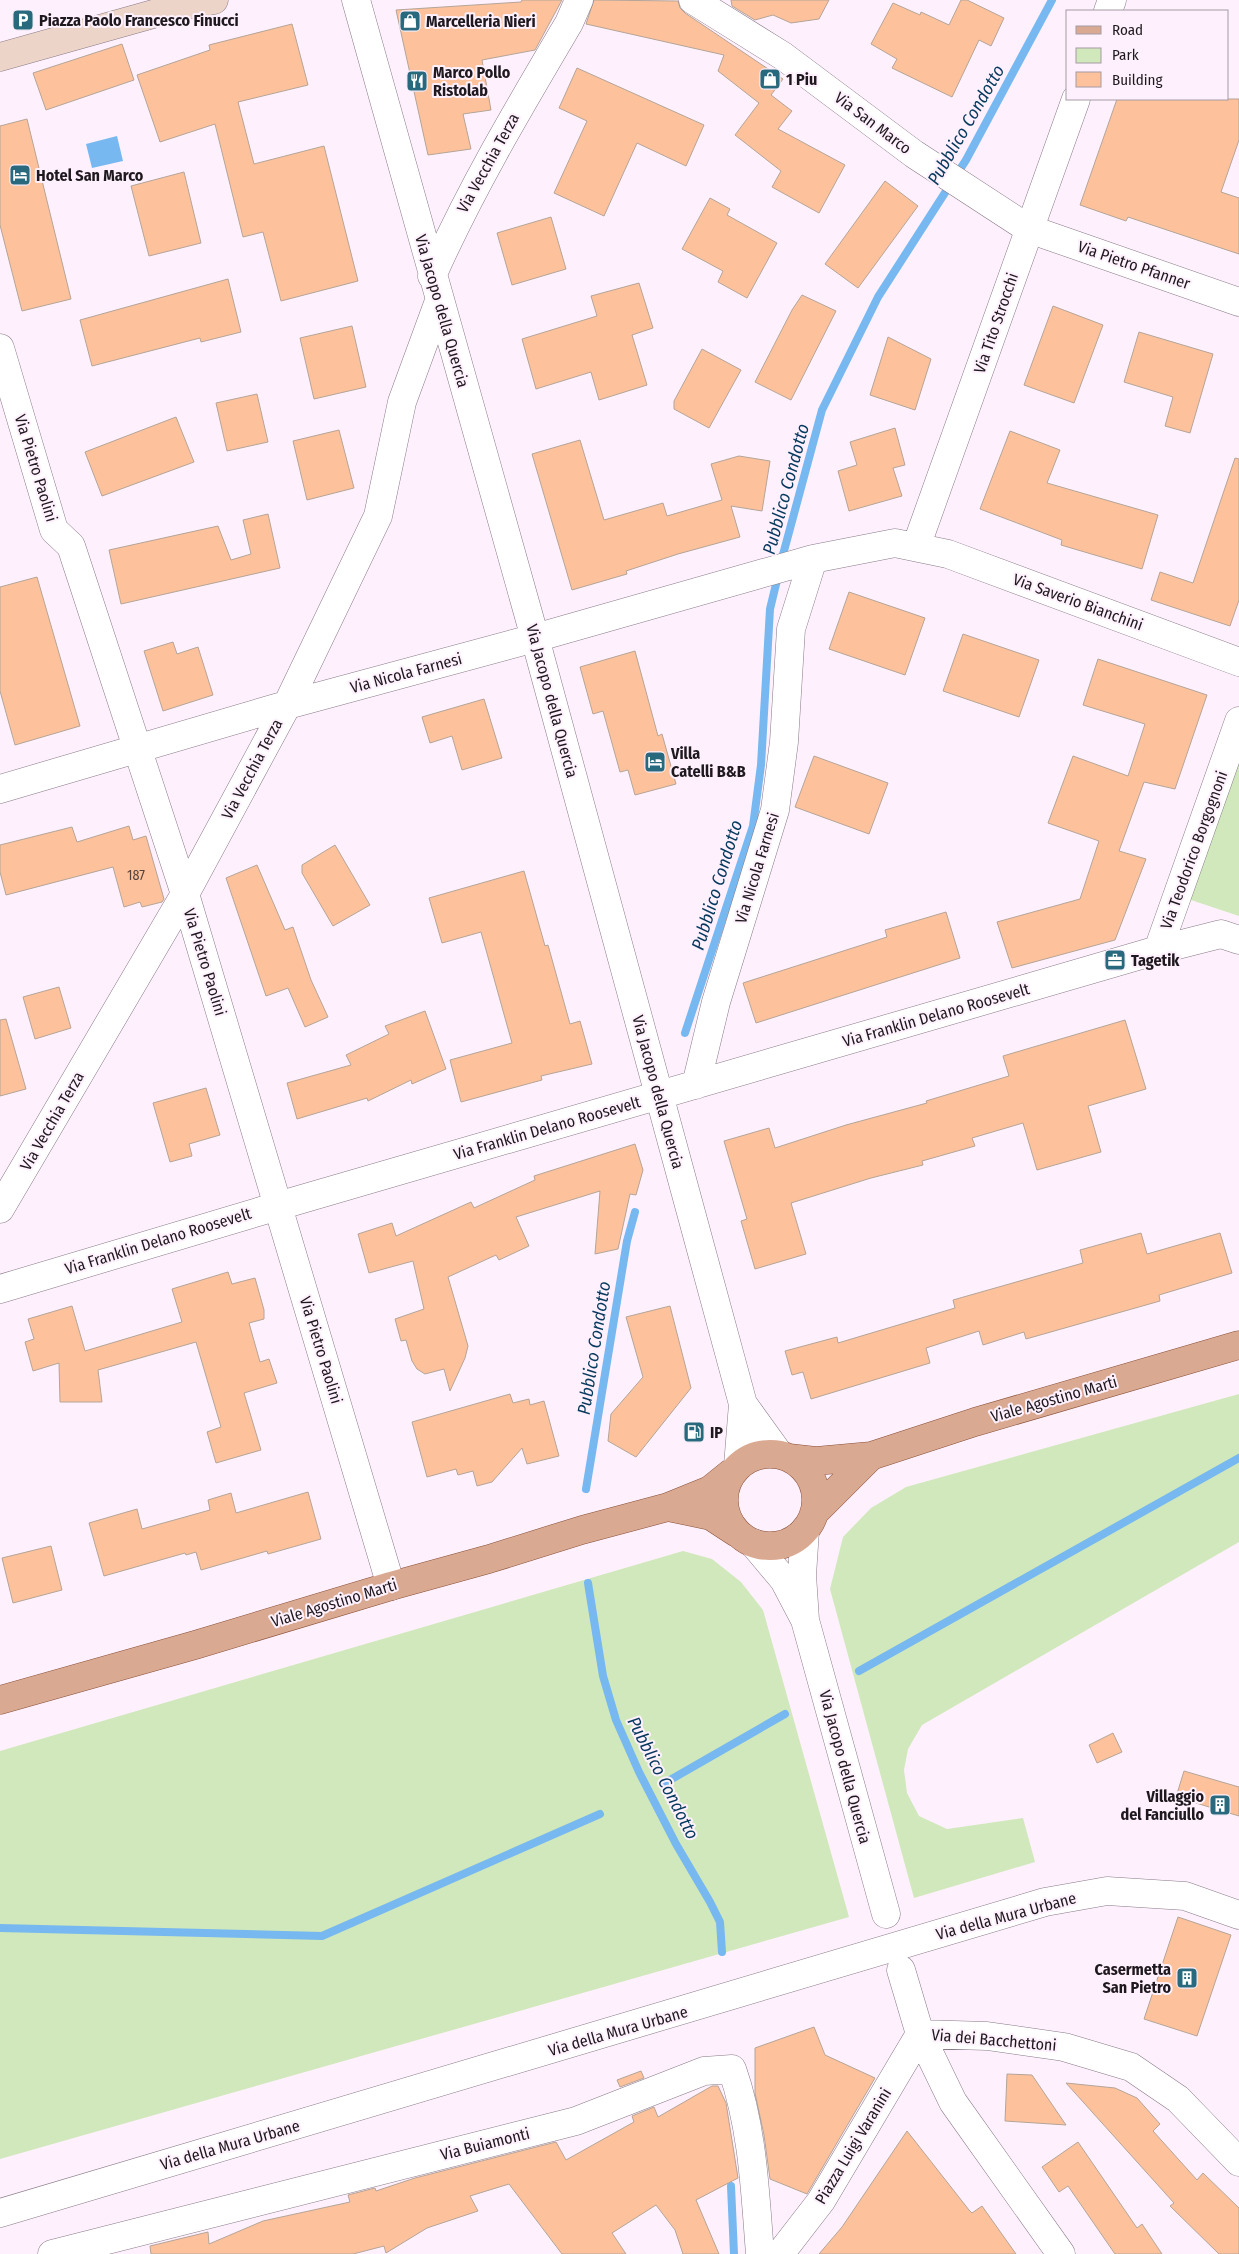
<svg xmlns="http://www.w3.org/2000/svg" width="1239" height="2254" viewBox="0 0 1239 2254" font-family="'Fira Sans Condensed',sans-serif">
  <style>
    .green { fill: #d0e8bb }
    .water { fill: #77b8f1 }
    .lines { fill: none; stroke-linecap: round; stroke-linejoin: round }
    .stream { stroke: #77b8f1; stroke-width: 8 }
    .building { fill: #fdc29b; stroke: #b5a498 }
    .street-casing { stroke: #887a87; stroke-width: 29 }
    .secondary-casing { stroke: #887a87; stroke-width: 29 }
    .primary-casing { stroke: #89513a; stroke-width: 29 }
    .street { stroke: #fff; stroke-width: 28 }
    .secondary { stroke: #edd4c8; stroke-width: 28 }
    .primary { stroke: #daa992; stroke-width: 28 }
    .labels { text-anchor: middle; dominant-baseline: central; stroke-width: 4; stroke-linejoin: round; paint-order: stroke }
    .number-label { font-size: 14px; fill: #56433d }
    .poi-label { font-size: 16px; font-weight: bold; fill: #1e191e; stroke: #fef1fd; text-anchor: start }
    .street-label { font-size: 16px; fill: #1e191e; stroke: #fef1fd }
    .water-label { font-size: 18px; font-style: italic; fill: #06395d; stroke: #fef1fd }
  </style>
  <rect width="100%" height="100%" fill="#fef1fd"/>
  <path class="green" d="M1239,752V916L1188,899Z
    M1239,1394V1542L922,1725L908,1749L904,1770L907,1793L919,1816L947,1829L1023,1818L1035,1862L914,1898L830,1589L843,1537L871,1508L906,1487Z
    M683,1551L712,1559L741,1582L763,1610L849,1917L0,2159V1751Z"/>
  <path class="water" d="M117,136L123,161L92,168L86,144Z"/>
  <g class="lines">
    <path class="stream" d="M781,562L822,410L878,297L966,160L1052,0
      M685,1033L753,826L761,765L770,609L778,576
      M586,1489L627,1241L635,1212
      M588,1583L603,1676L616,1720L639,1772L676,1844L710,1902L720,1922L722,1952
      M859,1671L1239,1458
      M663,1784L785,1714
      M0,1928L322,1936L600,1814
      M731,2186L734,2254"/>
  </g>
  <path class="building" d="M522,0H562L535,50L482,60L491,110L463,114L471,149L428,155L396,10L521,2Z
    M594,0L678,1L680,8L685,13L783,79L771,95L792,111L778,129L845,165L819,213L772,187L781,171L735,135L759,103L718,71L724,55L586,24Z
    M731,0H829L819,19L791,23L773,15L755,20L732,6Z
    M961,0H967L1004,18L991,46L979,40L952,97L892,68L897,59L871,44L893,3L920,15L921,12L949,25Z
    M292,24L308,85L238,102L254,164L324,146L358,281L281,301L263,232L243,237L215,124L160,142L137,75L210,50L209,45Z
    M122,44L134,80L46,110L33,73Z
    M577,68L704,125L686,166L637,143L604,216L554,193L587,121L559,108Z
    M1117,99H1239V140L1221,192L1239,198V254L1128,217L1126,221L1080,205Z
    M27,119L71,299L22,311L0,225V126Z
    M184,172L201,243L149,256L131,186Z
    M885,181L918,206L858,288L825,264Z
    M710,198L730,209L727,215L777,243L747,298L718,282L723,271L682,249Z
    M551,217L566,269L512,285L497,233Z
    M228,279L241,332L201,342L200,338L92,366L80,320Z
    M639,283L653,328L632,335L647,385L599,400L591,372L536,389L522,339L597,316L591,296Z
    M802,295L836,311L791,400L755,382L792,310Z
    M1053,306L1103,325L1074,403L1024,385Z
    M352,326L366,387L314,399L300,338Z
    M1139,332L1213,354L1190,433L1165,426L1173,397L1124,382Z
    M888,337L931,359L915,410L870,395Z
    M702,349L741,370L709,428L674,409V401Z
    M257,394L268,442L227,451L216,403Z
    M176,417L194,462L102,496L85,452Z
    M895,428L905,465L893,468L902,496L849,511L838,471L857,465L850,442Z
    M339,430L354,488L307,500L293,441Z
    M1010,431L1060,450L1047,483L1158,515L1142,569L1061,545L1062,540L980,509Z
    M580,440L604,520L663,503L667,516L722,500L711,464L739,456L770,461L762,511L731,506L740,537L678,554L626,571L627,574L572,590L532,454Z
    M1235,458L1239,459V600L1230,626L1151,600L1160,572L1193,583Z
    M268,514L280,568L121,604L109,550L218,526L231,560L251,554L243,520Z
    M37,577L80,726L15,745L0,691V587Z
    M849,592L925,618L905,675L829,649Z
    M963,634L1039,660L1019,717L943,691Z
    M173,642L177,654L198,647L213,695L163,711L144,651Z
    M635,651L658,736L662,734L676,784L635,795L628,770L620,772L603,711L593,714L580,667Z
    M1098,659L1207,695L1175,789L1144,782L1119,851L1146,859L1115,940L1012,968L997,922L1080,899L1099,841L1048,823L1073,756L1128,776L1145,724L1083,705Z
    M484,699L502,758L462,770L452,736L430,743L422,717Z
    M814,756L888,783L869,834L795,807Z
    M129,826L133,840L146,836L164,899L162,902L142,907L140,902L124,907L113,867L6,895L0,872V845L72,827L77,842Z
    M335,845L370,905L333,926L302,873V865Z
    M257,865L285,930L293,927L311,980L328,1017L305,1027L288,988L266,996L226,878Z
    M524,871L545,946L548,945L570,1024L580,1021L592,1064L541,1076L542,1080L461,1102L450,1060L512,1043L481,932L442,943L429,898Z
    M946,912L960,958L756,1023L743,983L887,937L885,930Z
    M59,987L71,1028L35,1039L23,997Z
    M425,1011L446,1069L412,1084L411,1080L368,1101L367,1098L297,1119L287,1083L351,1065L346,1055L389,1034L385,1026Z
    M6,1019L26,1089L0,1096V1020Z
    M1125,1020L1146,1089L1088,1106L1101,1152L1037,1170L1023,1123L972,1138L975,1146L922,1161L923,1165L871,1178L791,1203L806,1254L755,1269L741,1221L747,1219L724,1141L769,1128L775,1148L846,1125L927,1103L926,1101L1009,1076L1003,1056Z
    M206,1088L220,1135L189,1144L192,1156L170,1162L153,1103Z
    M635,1144L643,1170L636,1195L630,1194L618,1249L595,1254L600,1191L516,1217L529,1246L499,1260L496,1255L448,1277L468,1346L465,1358L450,1391L444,1369L425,1374L417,1369L412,1361L406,1340L401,1341L395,1319L424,1309L413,1261L369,1273L358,1234L392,1223L396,1236L471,1202L474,1208L535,1180L534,1176Z
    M1141,1233L1147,1254L1220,1233L1232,1273L1159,1295L1160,1301L1026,1339L1024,1332L983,1345L979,1331L926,1348L930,1363L811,1399L803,1372L792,1375L785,1351L837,1337L838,1343L955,1308L953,1300L1083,1263L1080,1250Z
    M228,1272L232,1284L255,1278L264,1310V1319L249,1323L260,1362L269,1359L277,1383L244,1393L261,1450L216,1463L207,1432L221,1427L196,1342L98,1370L102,1402H60L59,1363L33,1371L25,1342L34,1339L28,1319L72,1306L85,1351L182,1322L172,1289Z
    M670,1306L691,1388L636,1457L608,1441L611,1414L643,1377L626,1317Z
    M510,1394L513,1403L529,1399L530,1405L544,1401L559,1456L527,1464L522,1448L492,1482L477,1486L473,1471L458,1475L456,1469L427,1477L412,1422Z
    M308,1492L321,1539L268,1554L267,1551L201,1570L196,1552L186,1555L185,1553L104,1576L89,1523L137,1509L142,1529L210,1510L208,1500L231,1493L236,1513Z
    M51,1546L62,1590L13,1603L2,1558Z
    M1113,1733L1122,1752L1097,1763L1089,1745Z
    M1184,1771L1239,1787V1816L1176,1797Z
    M1178,1917L1231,1935L1197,2036L1144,2019Z
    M814,2027L825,2055L875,2078L807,2194L770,2179L764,2135L755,2093V2048Z
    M641,2071L644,2078L620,2087L617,2080Z
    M1007,2074L1032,2075L1066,2125L1005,2121Z
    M1066,2083L1115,2088L1137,2098L1160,2124L1153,2131L1197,2180L1203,2173L1239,2208V2254H1219L1170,2206L1174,2203Z
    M712,2086H718L726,2103L738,2178L696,2200L719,2254H683L675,2230L656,2205L612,2233L626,2254H562L509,2184L470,2196L478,2211L427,2228L386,2253L384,2246L353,2254H151L150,2246L208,2232L209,2244L263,2221L350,2202L348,2195L375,2188L376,2191L415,2178L556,2142L566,2160L634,2122L632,2116L654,2107L658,2117Z
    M907,2131L969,2210L972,2213L982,2206L1016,2254H819L842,2227Z
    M1078,2142L1137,2228L1142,2224L1162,2254H1115L1068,2186L1059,2192L1042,2167Z"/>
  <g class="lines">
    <g class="street-casing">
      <path id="street" d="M356,0L535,638L743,1404
        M693,0L783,56L914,154L1029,229L1239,302
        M1108,11L1112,0
        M432,276C471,188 520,106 569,23L579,0
        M0,348L54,530L71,546L185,894L391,1586
        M916,547L1076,99
        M0,789L276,708L535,638L813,559L895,543L948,554L1239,662
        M1158,950L1239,721
        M696,1085L716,1002L775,810L784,742L791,629L813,559
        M0,1209L185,894L287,705L378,516L402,402L439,301
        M0,1289L278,1206L1158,950L1221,934L1239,940
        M738,1466L743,1404L779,1454
        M753,1543L784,1580L805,1620L802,1575L805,1530
        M805,1620L886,1914
        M901,1970L920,2034L953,2102L1061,2254
        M920,2034L987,2036L1064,2047L1131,2067L1178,2099L1239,2162
        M0,2213L1045,1902L1107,1891L1185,1896L1239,1915
        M52,2254L576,2121L704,2071L732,2069C753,2129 755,2192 760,2254
        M780,2254L821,2201L920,2034"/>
    </g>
    <g class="secondary-casing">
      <path id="secondary" d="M0,57L178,7L214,0"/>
    </g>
    <g class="primary-casing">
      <path id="primary" d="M724 1500a46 46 0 1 1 92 0a46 46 0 1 1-92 0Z
        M871,1456L975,1422L1239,1345
        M789,1458L816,1461L871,1456L814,1513
        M731,1473L710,1490L668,1507L711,1516L737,1533
        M0,1700L195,1645L391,1586L489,1559L582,1530L668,1507"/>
    </g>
    <use href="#street" class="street"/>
    <use href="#secondary" class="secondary"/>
    <use href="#primary" class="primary"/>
  </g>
  <defs>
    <g id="parking-square" transform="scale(1.125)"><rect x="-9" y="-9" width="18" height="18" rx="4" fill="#28697d" stroke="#fef1fd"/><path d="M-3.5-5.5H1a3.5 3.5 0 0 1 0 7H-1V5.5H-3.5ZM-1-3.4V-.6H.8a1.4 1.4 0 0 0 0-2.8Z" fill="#fff"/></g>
    <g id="shop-square" transform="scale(1.125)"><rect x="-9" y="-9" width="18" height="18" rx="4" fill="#28697d" stroke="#fef1fd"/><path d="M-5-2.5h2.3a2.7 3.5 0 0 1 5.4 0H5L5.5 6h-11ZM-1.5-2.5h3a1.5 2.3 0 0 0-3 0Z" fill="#fff"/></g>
    <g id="restaurant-square" transform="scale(1.125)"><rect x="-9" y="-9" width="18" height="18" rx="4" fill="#28697d" stroke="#fef1fd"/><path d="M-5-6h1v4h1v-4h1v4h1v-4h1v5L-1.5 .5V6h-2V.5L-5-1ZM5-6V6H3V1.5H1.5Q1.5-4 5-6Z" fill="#fff"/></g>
    <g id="hotel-square" transform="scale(1.125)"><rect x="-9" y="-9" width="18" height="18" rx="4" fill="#28697d" stroke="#fef1fd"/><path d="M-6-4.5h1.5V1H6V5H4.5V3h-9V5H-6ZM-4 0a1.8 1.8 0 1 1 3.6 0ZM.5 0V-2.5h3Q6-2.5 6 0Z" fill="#fff"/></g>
    <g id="office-square" transform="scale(1.125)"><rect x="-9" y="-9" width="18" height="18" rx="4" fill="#28697d" stroke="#fef1fd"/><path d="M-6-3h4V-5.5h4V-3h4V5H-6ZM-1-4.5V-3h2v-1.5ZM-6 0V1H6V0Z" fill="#fff"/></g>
    <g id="fuel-square" transform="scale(1.125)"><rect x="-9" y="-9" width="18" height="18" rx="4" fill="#28697d" stroke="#fef1fd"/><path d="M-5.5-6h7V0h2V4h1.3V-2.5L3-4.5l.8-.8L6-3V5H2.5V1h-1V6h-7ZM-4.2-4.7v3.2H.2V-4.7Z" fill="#fff"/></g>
    <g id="building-square" transform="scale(1.125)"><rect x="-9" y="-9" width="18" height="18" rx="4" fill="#28697d" stroke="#fef1fd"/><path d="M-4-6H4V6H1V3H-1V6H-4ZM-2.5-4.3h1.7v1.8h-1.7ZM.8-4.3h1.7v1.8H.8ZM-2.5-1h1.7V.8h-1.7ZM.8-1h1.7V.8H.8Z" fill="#fff"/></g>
  </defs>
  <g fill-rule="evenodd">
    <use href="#parking-square" x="23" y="20"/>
    <use href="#shop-square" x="410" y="21"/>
    <use href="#shop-square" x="770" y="79"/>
    <use href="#restaurant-square" x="417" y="81"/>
    <use href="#hotel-square" x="20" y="175"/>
    <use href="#hotel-square" x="655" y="762"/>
    <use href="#office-square" x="1115" y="960"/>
    <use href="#fuel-square" x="694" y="1432"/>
    <use href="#building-square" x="1220" y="1805"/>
    <use href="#building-square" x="1187" y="1978"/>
  </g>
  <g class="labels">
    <g class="number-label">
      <text x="136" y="875">187</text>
    </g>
    <g class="poi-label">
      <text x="39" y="20">Piazza Paolo Francesco Finucci</text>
      <text x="426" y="21">Marcelleria Nieri</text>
      <text x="433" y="72">Marco Pollo<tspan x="433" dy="18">Ristolab</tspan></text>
      <text x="786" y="79">1 Piu</text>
      <text x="36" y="175">Hotel San Marco</text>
      <text x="671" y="753">Villa<tspan x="671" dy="18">Catelli B&amp;B</tspan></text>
      <text x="1131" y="960">Tagetik</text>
      <text x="710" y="1432">IP</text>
      <text x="1204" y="1796" text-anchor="end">Villaggio<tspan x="1204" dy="18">del Fanciullo</tspan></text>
      <text x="1171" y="1969" text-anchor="end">Casermetta<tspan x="1171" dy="18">San Pietro</tspan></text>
    </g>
    <g class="street-label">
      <text transform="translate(873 123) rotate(37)">Via San Marco</text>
      <text transform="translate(488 163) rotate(-61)">Via Vecchia Terza</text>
      <text transform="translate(1134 265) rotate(19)">Via Pietro Pfanner</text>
      <text transform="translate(442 311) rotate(74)">Via Jacopo della Quercia</text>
      <text transform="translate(996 323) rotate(-71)">Via Tito Strocchi</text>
      <text transform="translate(36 468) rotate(73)">Via Pietro Paolini</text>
      <text transform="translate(1078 602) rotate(20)">Via Saverio Bianchini</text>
      <text transform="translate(406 673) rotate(-15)">Via Nicola Farnesi</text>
      <text transform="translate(552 701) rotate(75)">Via Jacopo della Quercia</text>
      <text transform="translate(252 769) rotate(-62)">Via Vecchia Terza</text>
      <text transform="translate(1194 850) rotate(-70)">Via Teodorico Borgognoni</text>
      <text transform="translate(757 868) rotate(-73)">Via Nicola Farnesi</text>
      <text transform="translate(205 962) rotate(73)">Via Pietro Paolini</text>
      <text transform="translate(936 1015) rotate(-16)">Via Franklin Delano Roosevelt</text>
      <text transform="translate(658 1092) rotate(75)">Via Jacopo della Quercia</text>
      <text transform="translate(52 1121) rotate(-60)">Via Vecchia Terza</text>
      <text transform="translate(547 1128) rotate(-16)">Via Franklin Delano Roosevelt</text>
      <text transform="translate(158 1241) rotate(-17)">Via Franklin Delano Roosevelt</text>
      <text transform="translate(321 1350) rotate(73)">Via Pietro Paolini</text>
      <text transform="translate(1054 1399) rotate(-16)">Viale Agostino Marti</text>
      <text transform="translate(334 1603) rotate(-17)">Viale Agostino Marti</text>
      <text transform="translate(845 1767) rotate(75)">Via Jacopo della Quercia</text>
      <text transform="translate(1006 1916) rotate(-15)">Via della Mura Urbane</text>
      <text transform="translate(618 2031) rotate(-16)">Via della Mura Urbane</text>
      <text transform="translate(994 2040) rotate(5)">Via dei Bacchettoni</text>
      <text transform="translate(485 2144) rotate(-14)">Via Buiamonti</text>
      <text transform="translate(230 2145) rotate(-16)">Via della Mura Urbane</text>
      <text transform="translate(853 2146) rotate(-59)">Piazza Luigi Varanini</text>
    </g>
    <g class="water-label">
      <text transform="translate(966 125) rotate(-60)">Pubblico Condotto</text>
      <text transform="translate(786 489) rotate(-75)">Pubblico Condotto</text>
      <text transform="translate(717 885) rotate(-73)">Pubblico Condotto</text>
      <text transform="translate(594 1348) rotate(-81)">Pubblico Condotto</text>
      <text transform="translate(663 1778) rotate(63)">Pubblico Condotto</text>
    </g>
  </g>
  <rect x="1066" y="10" width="162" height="90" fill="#fef1fd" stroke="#a49ba4"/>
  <rect x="1076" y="26" width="25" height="8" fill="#daa992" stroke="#a49ba4"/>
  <text x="1112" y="35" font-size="15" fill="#1e191e">Road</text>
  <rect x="1076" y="48" width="25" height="15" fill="#d0e8bb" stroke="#a49ba4"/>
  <text x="1112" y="60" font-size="15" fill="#1e191e">Park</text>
  <rect x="1076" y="72" width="25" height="15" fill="#fdc29b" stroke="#a49ba4"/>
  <text x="1112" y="85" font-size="15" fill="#1e191e">Building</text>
</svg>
